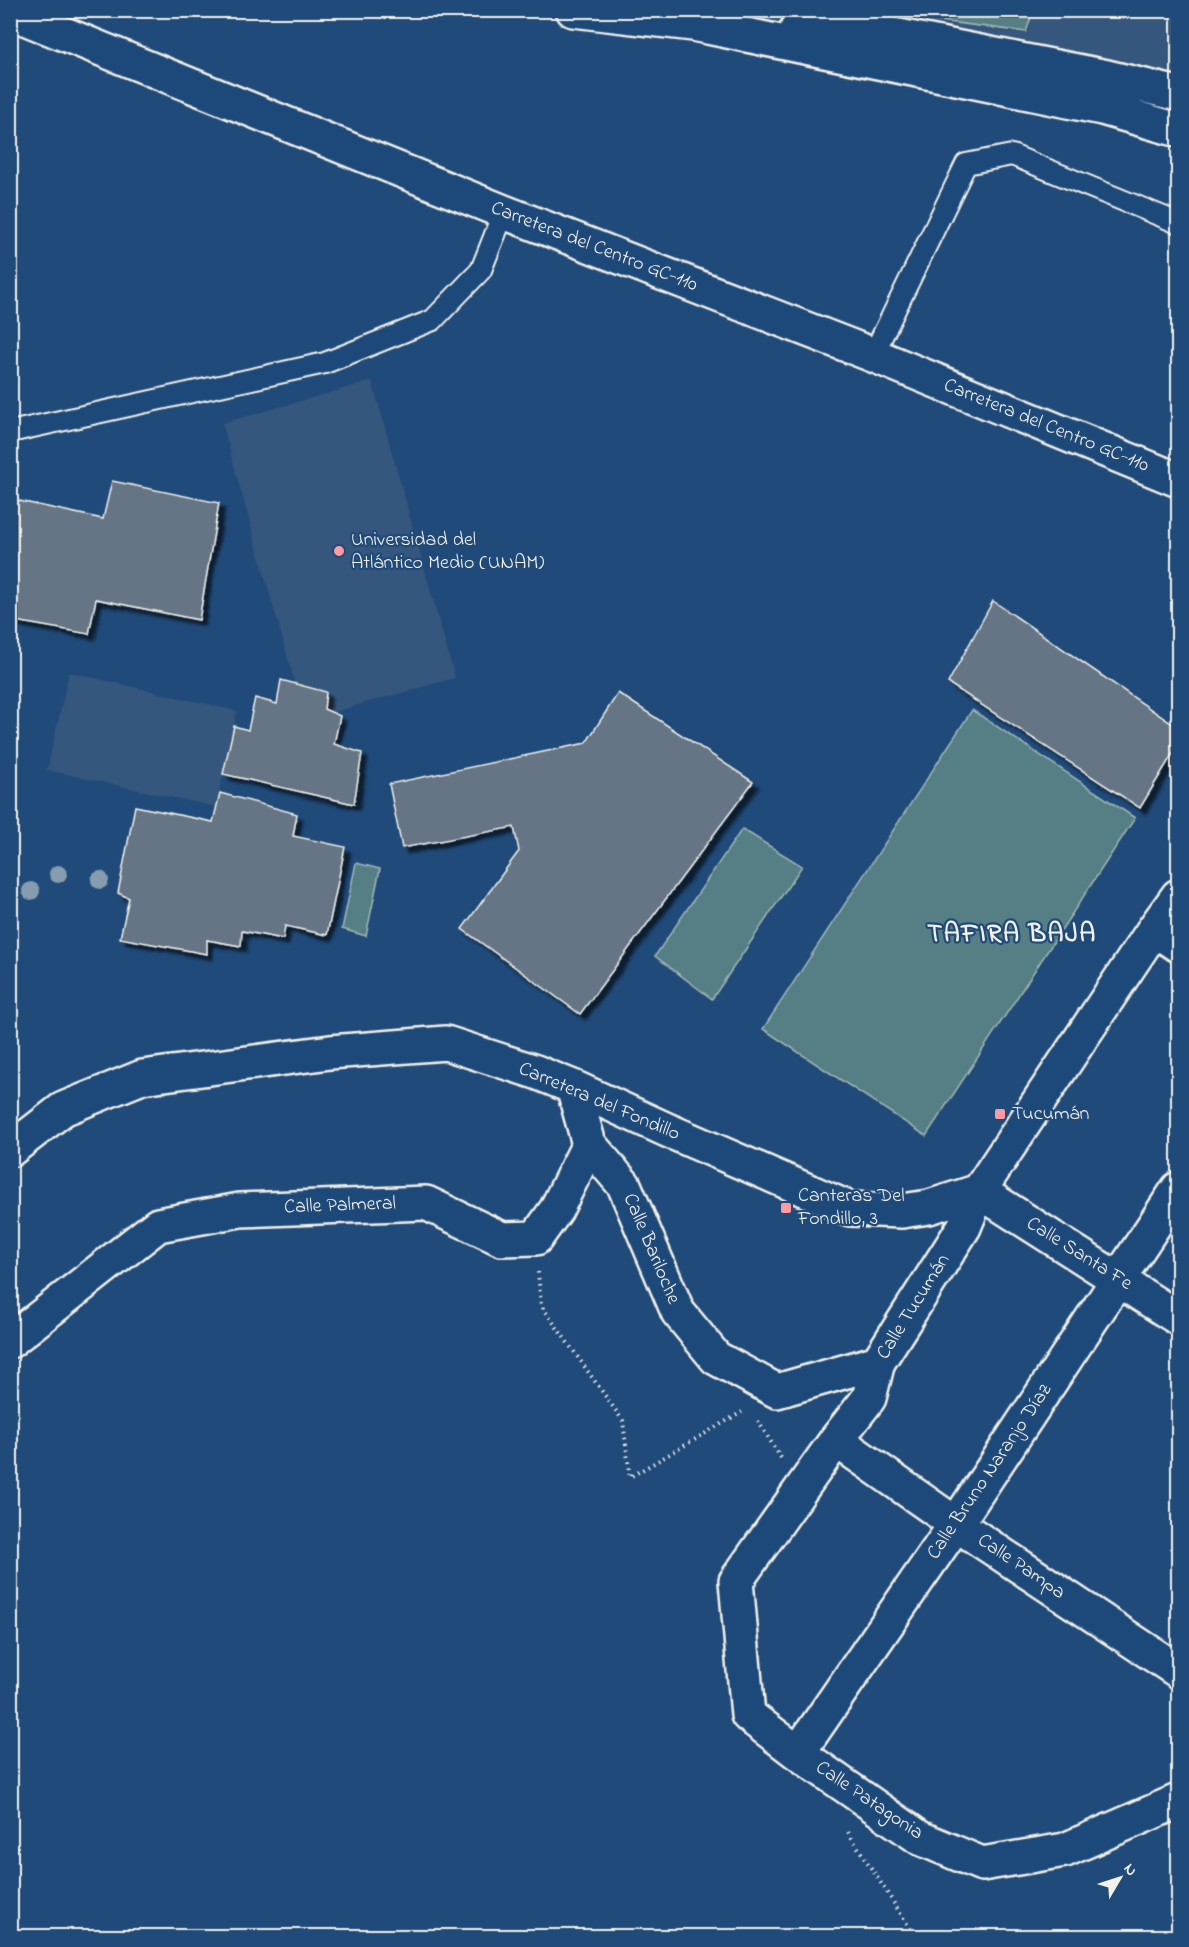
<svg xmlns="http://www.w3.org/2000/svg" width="1189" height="1947" viewBox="0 0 1189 1947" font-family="'Indie Flower',sans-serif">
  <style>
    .built { fill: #34577d }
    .green { fill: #557e85; stroke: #a4b8b6; stroke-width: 1.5 }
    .building { fill: #657485; stroke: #f4f1e8; stroke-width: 1.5; filter: url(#shadow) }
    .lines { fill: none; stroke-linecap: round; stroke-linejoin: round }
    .lane-casing { stroke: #f4f1e8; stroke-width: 24 }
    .street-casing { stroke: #f4f1e8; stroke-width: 38 }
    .secondary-casing { stroke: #f4f1e8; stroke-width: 38 }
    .path { stroke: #f4f1e8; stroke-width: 4; stroke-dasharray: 1.5 4.5; stroke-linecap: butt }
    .lane { stroke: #1f4a7a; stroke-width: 20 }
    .street { stroke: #1f4a7a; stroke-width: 33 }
    .secondary { stroke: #1f4a7a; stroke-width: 33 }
    .tree { fill: #879cae }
    .poi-dot { fill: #ff9aa2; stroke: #1f4a7a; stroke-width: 2 }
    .labels { text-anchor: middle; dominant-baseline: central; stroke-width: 4.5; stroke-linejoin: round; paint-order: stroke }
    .street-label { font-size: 20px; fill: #f4f1e8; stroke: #1f4a7a }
    .poi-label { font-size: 20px; fill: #f4f1e8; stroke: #1f4a7a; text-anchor: start }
    .district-label { font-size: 26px; font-weight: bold; letter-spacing: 1.5px; fill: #f4f1e8; stroke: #1f4a7a }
  </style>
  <defs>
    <filter id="shadow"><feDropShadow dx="5.5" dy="5.5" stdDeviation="1.5" flood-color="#0009"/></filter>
  </defs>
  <rect width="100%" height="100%" fill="#1f4a7a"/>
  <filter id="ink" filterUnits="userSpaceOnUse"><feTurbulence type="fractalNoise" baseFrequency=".0167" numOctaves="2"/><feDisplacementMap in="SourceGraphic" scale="12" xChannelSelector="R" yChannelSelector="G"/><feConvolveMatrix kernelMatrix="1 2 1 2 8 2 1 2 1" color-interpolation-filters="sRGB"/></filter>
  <g filter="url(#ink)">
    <path class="built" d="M740,11H1178V91Z
      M372,381L455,678L305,720L222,423Z
      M69,672L237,711L216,807L47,770Z"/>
    <path class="green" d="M862,11L1033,10V11L1026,32Z
      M972,710L1135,818L926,1136L763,1029Z
      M742,829L802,866L712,999L655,956Z
      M356,863L380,869L366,936L342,929Z"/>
    <path class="building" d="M112,481L219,503L199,620L96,599L89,634L10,620V499L103,519Z
      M993,601L1178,728V745L1140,808L948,683Z
      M281,680L326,692L324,709L340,716L334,744L362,753L354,804L223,774L234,726L248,730L255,698L277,704Z
      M618,693L753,782L580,1014L462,929L519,851L514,827L402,848L389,784L586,743Z
      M220,793L297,814L293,836L345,847L327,935L285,926L283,939L242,931L241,946L207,940V954L120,938L129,898L118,893L135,806L213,822Z"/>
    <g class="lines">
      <g class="lane-casing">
        <path id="lane" d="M873,355L966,164L1012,155L1178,223
          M10,432L325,363L433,320L481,270L504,212"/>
      </g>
      <g class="street-casing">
        <path id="street" d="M1178,896L1154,929L979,1191L964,1227L878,1362L869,1398L836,1440L736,1581L748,1715L798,1753L920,1838L982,1864L1065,1850L1178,1801
          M1154,929L1178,945
          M589,1144L624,1185L678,1312L716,1358L777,1391L878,1362
          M10,1150L63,1109L142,1077L330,1052L446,1043L536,1072L573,1087L667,1130L850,1209L902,1211L929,1207L979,1191
          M979,1191L1178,1318
          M10,1341L158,1225L240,1210L426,1203L502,1239L536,1238L556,1210L589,1144L573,1087
          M836,1440L956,1524L1178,1671
          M798,1753L956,1524L1178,1189"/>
      </g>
      <g class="secondary-casing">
        <path id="secondary" d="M573,10L693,24L1102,108L1178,130
          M10,12L504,212L873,355L1178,480
          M797,29L883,33L1107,77L1178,94"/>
      </g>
      <path class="path" d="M538,1272L541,1305L623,1421L630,1477L742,1412
        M758,1421L781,1458
        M848,1832L915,1936"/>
      <use href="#lane" class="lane"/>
      <use href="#street" class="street"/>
      <use href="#secondary" class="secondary"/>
    </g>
    <g class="tree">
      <circle cx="58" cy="874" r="9"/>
      <circle cx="100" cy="880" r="9"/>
      <circle cx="31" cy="891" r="9"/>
    </g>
  </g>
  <g class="poi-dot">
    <circle cx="339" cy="551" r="6"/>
    <rect x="994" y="1108" width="12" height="12" rx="3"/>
    <rect x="780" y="1202" width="12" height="12" rx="3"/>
  </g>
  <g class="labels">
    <g class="street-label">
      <text transform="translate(594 247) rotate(21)">Carretera del Centro GC-110</text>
      <text transform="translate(1046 426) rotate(22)">Carretera del Centro GC-110</text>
      <text transform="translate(599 1102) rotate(23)">Carretera del Fondillo</text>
      <text transform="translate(340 1206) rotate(-2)">Calle Palmeral</text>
      <text transform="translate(651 1249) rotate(67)">Calle Bariloche</text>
      <text transform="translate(1079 1254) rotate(32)">Calle Santa Fe</text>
      <text transform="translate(914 1307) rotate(-58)">Calle Tucumán</text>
      <text transform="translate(990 1472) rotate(-56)">Calle Bruno Naranjo Díaz</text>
      <text transform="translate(1021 1567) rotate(34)">Calle Pampa</text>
      <text transform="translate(869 1801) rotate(34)">Calle Patagonia</text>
    </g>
    <g class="poi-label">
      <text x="351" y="540">Universidad del<tspan x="351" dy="23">Atlántico Medio (UNAM)</tspan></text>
      <text x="1012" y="1114">Tucumán</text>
      <text x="798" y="1196">Canteras Del<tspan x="798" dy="23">Fondillo, 3</tspan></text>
    </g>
    <g class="district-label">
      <text x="1012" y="935">TAFIRA BAJA</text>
    </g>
  </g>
  <rect width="1189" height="1947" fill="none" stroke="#1f4a7a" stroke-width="36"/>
  <rect x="18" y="18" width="1153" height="1911" fill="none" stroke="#f4f1e8" stroke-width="2" filter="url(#ink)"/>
  <g transform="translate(1120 1878) rotate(51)" stroke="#1f4a7a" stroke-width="4.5" paint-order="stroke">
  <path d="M0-4.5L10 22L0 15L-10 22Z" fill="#f4f1e8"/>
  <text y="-9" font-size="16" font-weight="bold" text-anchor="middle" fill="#f4f1e8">N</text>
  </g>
</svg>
